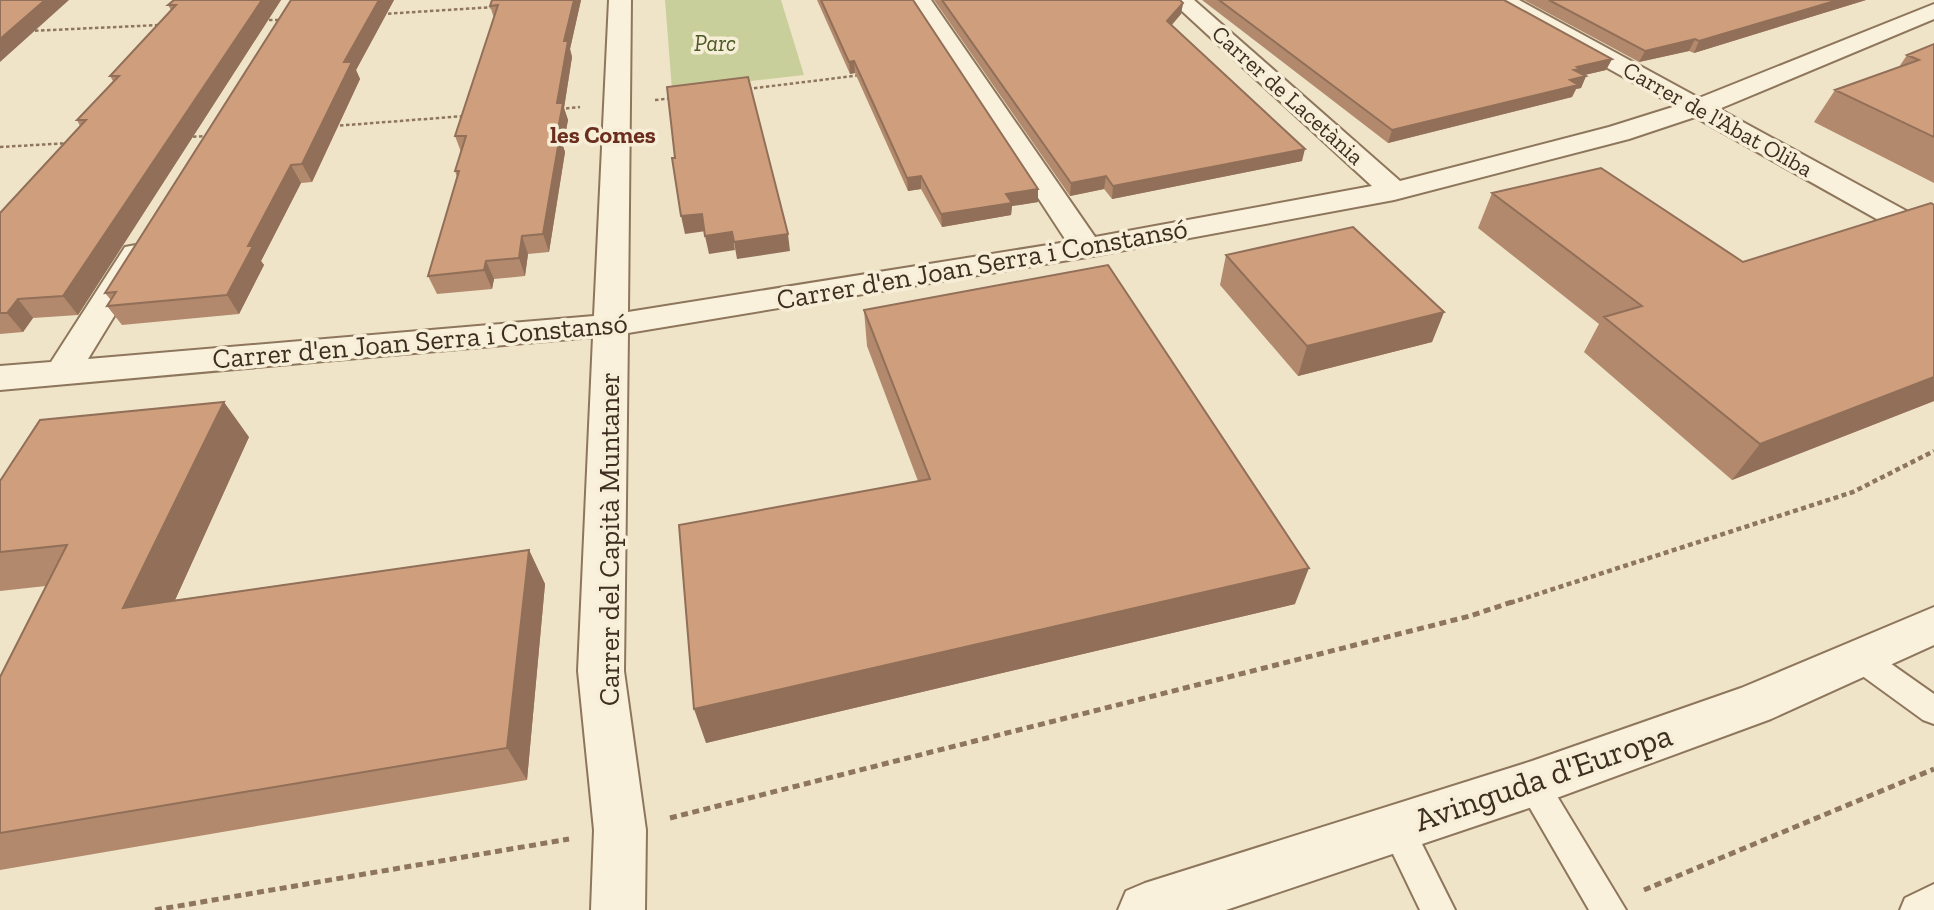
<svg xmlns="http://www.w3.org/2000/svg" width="1934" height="910" viewBox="0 0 1934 910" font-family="'Zilla Slab',serif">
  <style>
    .green { fill: #c9cf9b }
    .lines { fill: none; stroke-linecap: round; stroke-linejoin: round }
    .service-casing { stroke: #8d765c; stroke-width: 4 }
    .minor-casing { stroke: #8d765c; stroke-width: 4 }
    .tertiary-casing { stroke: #8d765c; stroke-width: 4 }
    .path-far2 { stroke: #8d765c; stroke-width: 2.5; stroke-dasharray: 3.5 2.5; stroke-linecap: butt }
    .path-far1 { stroke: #8d765c; stroke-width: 4.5; stroke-dasharray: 5 3.5; stroke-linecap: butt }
    .path { stroke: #8d765c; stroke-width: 5; stroke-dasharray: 7 4.5; stroke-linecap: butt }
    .service { fill: #faf1dc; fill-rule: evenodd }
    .minor { fill: #faf1dc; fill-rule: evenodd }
    .tertiary { fill: #faf1dc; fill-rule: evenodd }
    .wall { fill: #b2896c }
    .shaded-wall { fill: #916f58 }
    .building { fill: #cf9f7d; stroke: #916f58; stroke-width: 2 }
    .labels { text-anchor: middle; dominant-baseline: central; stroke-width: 7; stroke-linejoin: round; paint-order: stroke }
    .far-park-label { font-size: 23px; font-style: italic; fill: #4d5a26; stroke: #f7eed8 }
    .far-street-label { font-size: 23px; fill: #3d2e20; stroke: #f7eed8 }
    .far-neighbourhood-label { font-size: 24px; font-weight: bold; fill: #6b2e1e; stroke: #f7eed8 }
    .street-label { font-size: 28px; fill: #3d2e20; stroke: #f7eed8 }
    .near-street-label { font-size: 33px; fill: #3d2e20; stroke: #f7eed8 }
  </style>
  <rect width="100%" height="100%" fill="#f0e4c8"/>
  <path class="green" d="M665,0H781L804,75L672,90Z"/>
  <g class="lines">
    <g class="service-casing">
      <path id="service" d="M1860,646L1870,649L1934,694V724L1923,720L1850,667L1845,658L1850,649Z
        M1532,769L1543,773L1626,910H1589L1516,784L1521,773Z
        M1396,811L1408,816L1455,910H1420L1380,827L1384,816Z
        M1934,884V910H1900L1905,898Z"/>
    </g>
    <g class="minor-casing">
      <path id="minor" d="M609,0H631L628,312L1067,242L909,0H931L1095,237L1372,186L1170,0H1194L1400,181L1609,127L1676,106L1494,5L1491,0H1519L1699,98L1934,4V19L1719,109L1934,226V247L1923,245L1695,117L1629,139L1394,200L1087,257L628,333L624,671L646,830L645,910H591L594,830L578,671L593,337L0,390V366L51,362L125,247L136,245L147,247L152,254L88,359L594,316Z"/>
    </g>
    <g class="tertiary-casing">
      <path id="tertiary" d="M1934,607V645L1771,719L1532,807L1226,910H1118L1126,891L1145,883L1532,761L1741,688Z"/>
    </g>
    <path class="path-far2" d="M382,14L495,7
      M263,20H282
      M29,31L160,25
      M748,89L861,75
      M655,100L674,98
      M560,109L580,107
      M334,126L465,116
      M187,137L210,136
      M0,147L70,143"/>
    <path class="path-far1" d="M1510,603L1853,492L1934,451"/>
    <path class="path" d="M670,818L1470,616L1515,601
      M1644,890L1934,769
      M155,910L569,839"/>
    <use href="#service" class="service"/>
    <use href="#minor" class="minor"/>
    <use href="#tertiary" class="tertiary"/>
  </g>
  <path class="wall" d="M174,0H281L78,315L33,318L23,332L0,334V213L80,126L77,120L113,81L110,76L171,10L168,5Z
    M291,0H394L356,70L360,79L312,182L301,183L261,261L264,265L239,314L122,325L107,306L111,300L105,293Z
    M492,0H581L570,49L572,57L564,108L568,120L563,146L565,152L549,252L528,254L525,276L494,279L492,289L437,294L428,276L457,177L455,171L461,152L455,136L494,18L490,6Z
    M817,0H913L1038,189V202L1012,206L1011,215L942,227L921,189L908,191L855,73L850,74Z
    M934,0H1180L1183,3L1181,14L1172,25L1302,161L1112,199L1104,189L1070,196Z
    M1202,0H1504L1612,59L1606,70L1584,75L1586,76L1581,88L1576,89L1572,97L1388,143Z
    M1524,0H1866L1694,53L1689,51L1639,62Z
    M1934,44V183L1814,122L1835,90L1899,67L1907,55Z
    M1492,193L1743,262L1934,205V401L1732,480L1584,352L1599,324L1478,228Z
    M1226,255L1444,312L1432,342L1298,376L1220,285Z
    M864,310L1295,604L706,743L918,481L867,346Z
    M249,437L175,600L529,550L545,584L527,780L0,870V677L46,586L0,591V481Z"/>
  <path class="shaded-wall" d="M45,0H69L0,62V39Z
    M262,0H281L78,315L63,296Z
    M379,0H394L356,70L360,79L312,182L302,164L344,62Z
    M574,0H581L570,49L572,57L564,108L568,120L563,146L565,152L549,252L543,234L557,135V103L564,41Z
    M1838,0H1866L1694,53L1699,41Z
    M1183,3L1181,14L1165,32L1167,21Z
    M1695,39L1689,51L1639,62L1645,51Z
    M1612,59L1606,70L1576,77L1586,76L1581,88L1576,89L1572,97L1388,143L1392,130L1577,67Z
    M854,61L855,73L850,74L849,62Z
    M1305,149L1302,161L1112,199L1113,186Z
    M291,165L301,183L261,261L264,265L239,314L227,295L248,246Z
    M921,176V189L908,191L907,178Z
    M1106,176L1104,189L1070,196L1071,183Z
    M1038,189V202L1012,206L1011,215L942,227L941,214L1006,194Z
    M702,214L706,231L685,234L681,216Z
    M732,232L735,250L709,254L705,236Z
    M788,234L790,251L737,259L734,242Z
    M522,236L528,254L525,276L519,258Z
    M486,261L494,279L492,289L484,270Z
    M18,299L33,318L23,332L7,313Z
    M1444,312L1432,342L1298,376L1307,346Z
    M1934,377V401L1732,480L1760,444Z
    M224,402L249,437L156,642L123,608Z
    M529,550L545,584L527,780L507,748Z
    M1309,568L1295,604L706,743L694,709Z"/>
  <path class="building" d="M0,0H45L0,39Z
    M174,0H262L63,296L18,299L7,313H0V213L86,120H77L119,76H110L176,5H168Z
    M291,0H379L344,62H352L302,164L291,165L248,246H253L227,295L107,306L116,292L105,293Z
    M492,0H574L564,41H568L557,103H563L557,135H560L543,234L522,236L519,258L486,261L484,270L428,276L459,171H455L466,136H455L498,5L490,6Z
    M821,0H913L1038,189L1006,194L1012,203L941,214L921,176L907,178L854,61L849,62Z
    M942,0H1180L1183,3L1167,21L1305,149L1113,186L1106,176L1071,183Z
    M1219,0H1504L1612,59L1577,67L1580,69L1574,70L1586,76L1570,80L1578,85L1392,130Z
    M1549,0H1838L1699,41L1695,39L1645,51Z
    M1934,44V137L1835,90L1919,60L1907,55Z
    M748,77L788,234L734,242L732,232L705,236L702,214L681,216L672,158H675L667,87Z
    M1601,168L1743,262L1931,203L1934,205V377L1760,444L1604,317L1642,306L1492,193Z
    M1353,227L1444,312L1307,346L1226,255Z
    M1108,265L1309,568L694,709L679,525L930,479L864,310Z
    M224,402L123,608L529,550L507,748L0,833V677L67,545L0,552V481L40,420Z"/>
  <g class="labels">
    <g class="far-park-label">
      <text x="715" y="43">Parc</text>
    </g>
    <g class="far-street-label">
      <text transform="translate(1288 95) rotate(42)">Carrer de Lacetània</text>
      <text transform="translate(1718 119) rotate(29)">Carrer de l'Abat Oliba</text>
    </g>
    <g class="far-neighbourhood-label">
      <text x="603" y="134">les Comes</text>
    </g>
    <g class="street-label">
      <text transform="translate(982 264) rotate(-10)">Carrer d'en Joan Serra i Constansó</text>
      <text transform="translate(420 341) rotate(-5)">Carrer d'en Joan Serra i Constansó</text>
      <text transform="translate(609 539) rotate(-90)">Carrer del Capità Muntaner</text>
    </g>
    <g class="near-street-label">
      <text transform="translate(1543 777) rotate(-19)">Avinguda d'Europa</text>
    </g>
  </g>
</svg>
